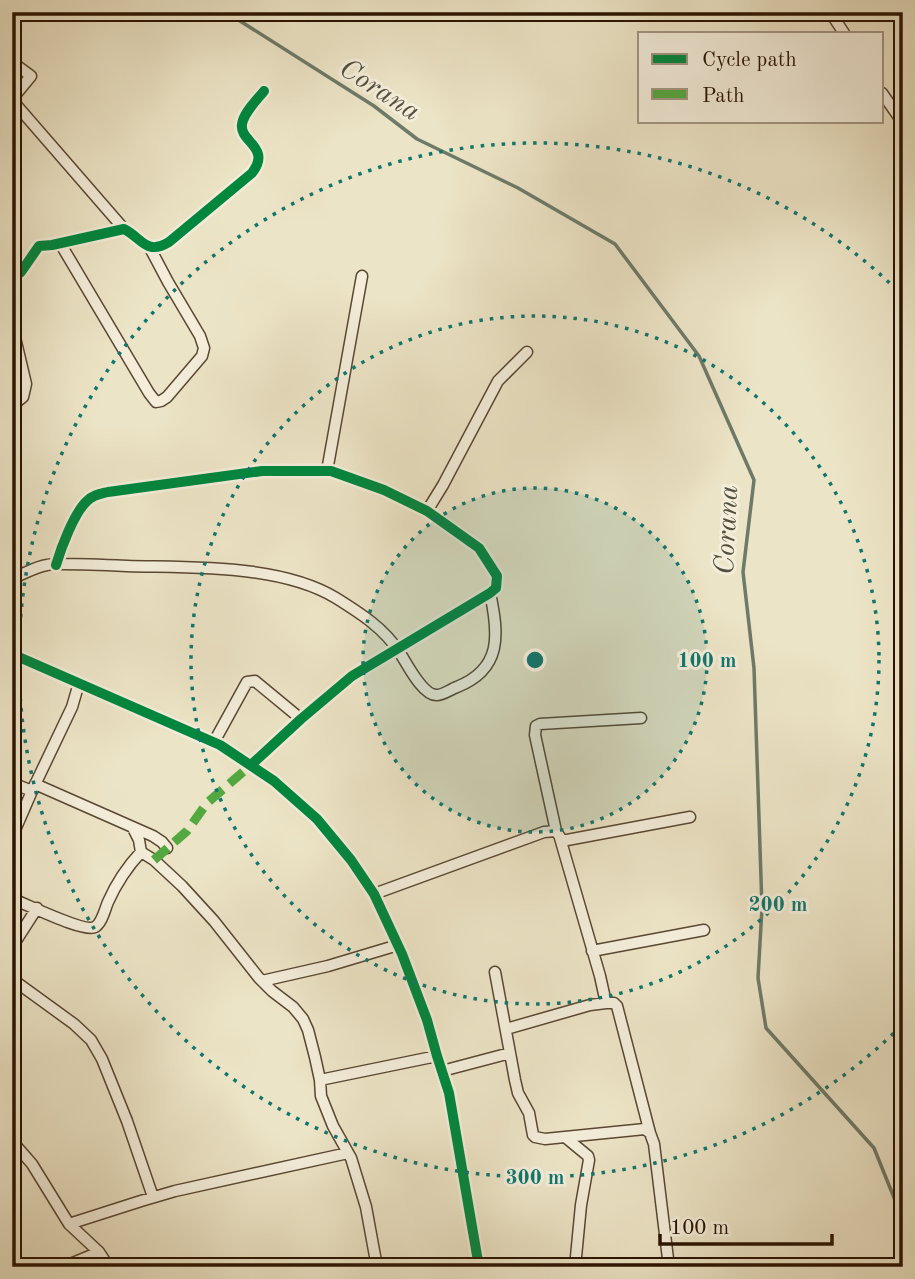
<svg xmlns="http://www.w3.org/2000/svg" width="915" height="1279" viewBox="0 0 915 1279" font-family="'Old Standard TT',serif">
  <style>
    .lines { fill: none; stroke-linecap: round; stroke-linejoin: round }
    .stream { stroke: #6d7a69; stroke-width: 3.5 }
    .street-casing { stroke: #5a4732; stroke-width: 13 }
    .street { stroke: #f3edda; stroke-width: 10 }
    .quiet { stroke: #53a840; stroke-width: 9; stroke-dasharray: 18 9; stroke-linecap: butt }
    .cycleway-casing { stroke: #f3edda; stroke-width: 15 }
    .cycleway { stroke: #00873e; stroke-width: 10 }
    .ring { fill: none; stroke: #0f766e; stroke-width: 3.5; stroke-dasharray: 3.5 7 }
    .labels { text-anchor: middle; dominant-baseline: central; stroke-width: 6; stroke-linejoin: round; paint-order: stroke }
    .water-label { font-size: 28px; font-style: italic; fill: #514f3e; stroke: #f3edda }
    .centre { fill: #0f766e; stroke: #f3edda; stroke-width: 3.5 }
    .ring-label { font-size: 21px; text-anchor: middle; font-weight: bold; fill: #0f766e; stroke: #f3edda; stroke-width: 6; stroke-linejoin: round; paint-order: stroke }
  </style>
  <rect width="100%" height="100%" fill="#ece4c6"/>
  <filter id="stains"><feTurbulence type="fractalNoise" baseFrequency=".00286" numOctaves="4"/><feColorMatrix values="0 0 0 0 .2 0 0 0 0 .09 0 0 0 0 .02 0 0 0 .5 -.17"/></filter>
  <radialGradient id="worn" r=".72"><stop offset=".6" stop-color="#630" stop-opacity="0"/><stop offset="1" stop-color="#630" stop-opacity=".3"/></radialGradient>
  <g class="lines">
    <path class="stream" d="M226,12L374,106L417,139L518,188L615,244L699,356L754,480L743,572L754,668L762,908L758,978L766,1028L874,1148L903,1220"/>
    <g class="street-casing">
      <path id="street" d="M830,12L844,33
        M12,62L31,76L12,99
        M882,93L903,123
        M12,100L124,229
        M60,243L149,393L156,402L161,401L167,397L202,356L204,348L200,336L168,282L150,248
        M12,278L21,272L39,246L52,245L124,229C142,238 146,256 169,242L252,173C272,147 239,142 242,124C244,112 257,100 264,91
        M12,325L26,384L23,397L12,406
        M901,344H903
        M327,471L362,276
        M427,511L443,485L498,381L527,352
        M56,565C61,548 74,513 87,501C93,495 100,494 108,492L262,471H331L384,490L427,511L479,548L497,576L496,588L490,593L352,676L301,719L251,765
        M12,578C24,574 35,567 47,565C52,564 58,564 63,564C84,564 106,565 127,566C191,568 280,564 336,598C360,613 384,628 400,653C407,664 423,696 437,695C443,695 451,689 457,687C502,669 499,635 490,593
        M12,654L220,745L274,781L317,819L351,860L374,894L402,954L427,1020L437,1056L449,1093L479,1267
        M214,742L247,682L255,681L301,719
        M12,783L32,791
        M35,784L153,836L162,842L167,848
        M133,828L139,840L141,852L154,860L182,886L214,921L259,978L272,991L293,1007L303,1019L308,1030L315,1057L320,1080L321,1096L333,1126L351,1158L366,1207L377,1267
        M556,831L535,735L536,726L540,724L641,718
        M12,837L32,791L72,707L79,683
        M374,894L544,832L556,831L562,840H567L690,817
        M12,899C27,904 84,933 95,927C102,923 105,909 108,902C116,884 127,867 141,852
        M12,947L37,908
        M592,951L704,930
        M495,972L515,1080L518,1093L529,1113L533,1135L535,1137L545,1139L645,1129L650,1133L654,1144L669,1267
        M12,979L74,1024L91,1040L102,1059L127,1121L153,1197
        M262,981L328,966L398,945
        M606,1003H614L617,1006L650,1133
        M506,1029L590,1005L606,1003L600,976L560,838
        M442,1071L510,1053
        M320,1080L437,1056
        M565,1137L588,1156L589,1160L581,1205L575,1267
        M12,1141L32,1164L69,1224L99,1252L109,1267
        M69,1224L141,1201L175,1191L348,1153
        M63,1267L99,1252
        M632,1267L669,1264L673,1266"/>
    </g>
    <use href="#street" class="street"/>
    <path class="quiet" d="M154,860L187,831L207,803L251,765"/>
    <g class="cycleway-casing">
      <path id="cycleway" d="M12,278L21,272L39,246L52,245L124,229C142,238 146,256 169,242L252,173C272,147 239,142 242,124C244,112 257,100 264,91
        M56,565C61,548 74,513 87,501C93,495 100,494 108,492L262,471H331L384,490L427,511L479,548L497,576L496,588L490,593L352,676L301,719L251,765
        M12,654L220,745L274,781L317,819L351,860L374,894L402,954L427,1020L437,1056L449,1093L479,1267"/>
    </g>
    <use href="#cycleway" class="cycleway"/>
  </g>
  <circle cx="535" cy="660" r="172" fill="#0f766e" fill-opacity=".12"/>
  <g class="ring">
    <circle cx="535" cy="660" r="172"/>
    <circle cx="535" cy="660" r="344"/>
    <path d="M901 1026A517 517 0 1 1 901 294"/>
  </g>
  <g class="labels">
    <g class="water-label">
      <text transform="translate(379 91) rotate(33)">Corana</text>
      <text transform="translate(728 530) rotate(-87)">Corana</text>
    </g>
  </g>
  <circle cx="535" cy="660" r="10" class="centre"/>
  <g class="ring-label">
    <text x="707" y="667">100 m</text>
    <text x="778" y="911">200 m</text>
    <text x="535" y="1184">300 m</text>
  </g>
  <rect width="915" height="1279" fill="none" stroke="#ece4c6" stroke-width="42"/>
  <rect x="14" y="14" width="887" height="1251" fill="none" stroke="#2a1301" stroke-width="3.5"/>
  <rect x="21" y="21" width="873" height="1237" fill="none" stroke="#2a1301" stroke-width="2"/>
  <rect x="638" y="32" width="245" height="91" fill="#f3edda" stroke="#a39683" stroke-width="2"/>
  <rect x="652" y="54" width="35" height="10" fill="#00873e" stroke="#a39683" stroke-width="2"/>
  <text x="702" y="66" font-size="21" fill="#2a1301">Cycle path</text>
  <rect x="652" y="89" width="35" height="10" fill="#53a840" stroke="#a39683" stroke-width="2"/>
  <text x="702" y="102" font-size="21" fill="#2a1301">Path</text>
  <path d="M660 1234v10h172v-10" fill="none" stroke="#2a1301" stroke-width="3.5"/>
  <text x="670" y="1234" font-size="21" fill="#2a1301" stroke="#f3edda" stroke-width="5" paint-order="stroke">100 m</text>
  <rect width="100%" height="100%" filter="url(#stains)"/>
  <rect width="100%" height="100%" fill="url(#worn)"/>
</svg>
